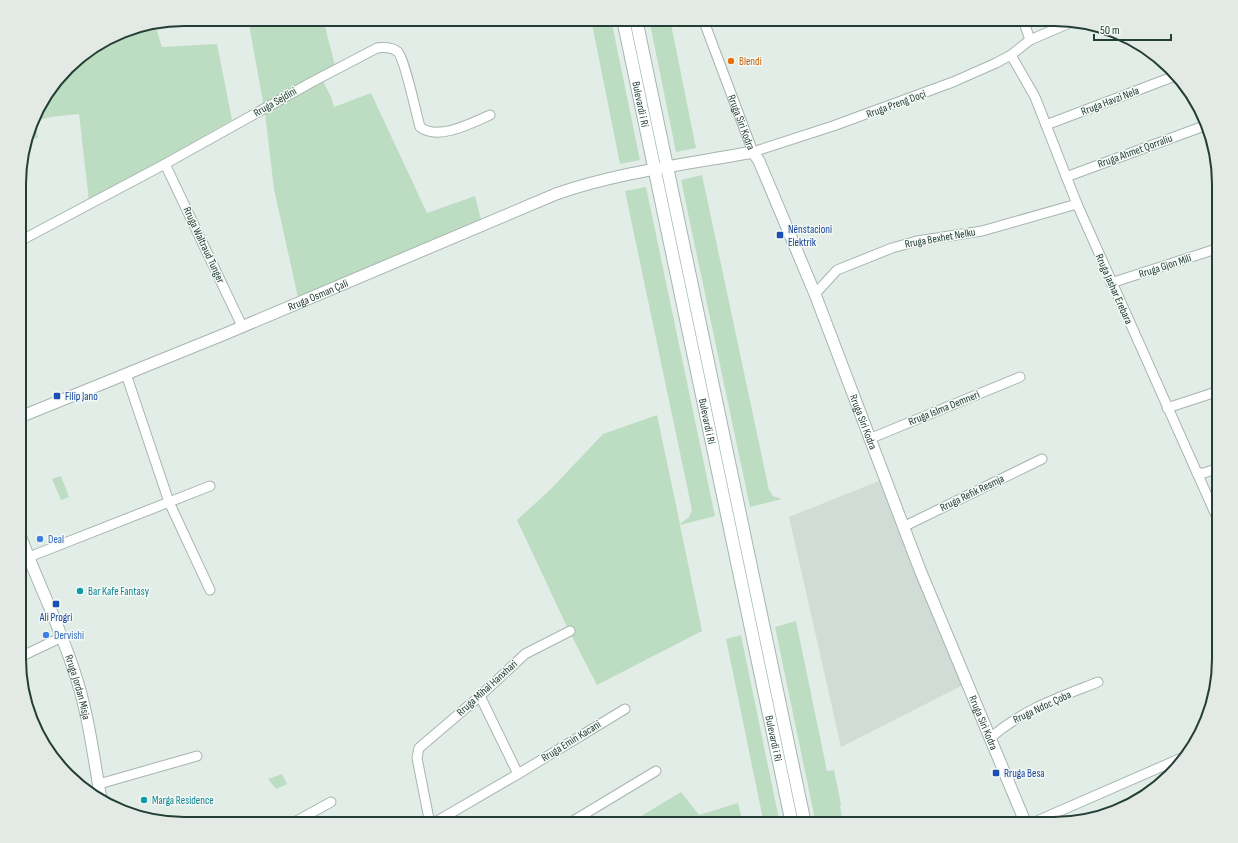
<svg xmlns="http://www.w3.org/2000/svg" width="1238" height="843" viewBox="0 0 1238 843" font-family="'Sofia Sans Condensed',sans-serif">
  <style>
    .built { fill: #d1dcd6 }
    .green { fill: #bdddc2 }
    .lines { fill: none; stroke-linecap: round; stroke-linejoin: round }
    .minor-casing { stroke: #a6b5ae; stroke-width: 11 }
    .tertiary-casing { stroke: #a6b5ae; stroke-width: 13 }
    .secondary-casing { stroke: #a2b8ae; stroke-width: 14 }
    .minor { stroke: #fff; stroke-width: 9 }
    .tertiary { stroke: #fff; stroke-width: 11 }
    .secondary { stroke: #fff; stroke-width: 12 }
    .food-dot { fill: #e8710a; stroke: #f4f9f6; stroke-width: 1.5 }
    .transit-dot { fill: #1a4fb4; stroke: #f4f9f6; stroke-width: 1.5 }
    .shop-dot { fill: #3f7fe0; stroke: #f4f9f6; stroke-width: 1.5 }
    .culture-dot { fill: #0f9aa8; stroke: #f4f9f6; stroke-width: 1.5 }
    .labels { text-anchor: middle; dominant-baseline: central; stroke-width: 3; stroke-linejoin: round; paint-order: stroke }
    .food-label { font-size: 11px; fill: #c56008; stroke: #f4f9f6; text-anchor: start }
    .street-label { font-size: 11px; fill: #233e34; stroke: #f4f9f6 }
    .transit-label { font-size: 11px; fill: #164399; stroke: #f4f9f6; text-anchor: start }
    .shop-label { font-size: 11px; fill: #366cbe; stroke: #f4f9f6; text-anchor: start }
    .culture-label { font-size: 11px; fill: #0d838f; stroke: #f4f9f6; text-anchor: start }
    .rim { fill: none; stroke: #233e34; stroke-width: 2 }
  </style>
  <rect width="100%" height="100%" fill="#e3ede8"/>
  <path class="built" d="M884,479L967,683L841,747L789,517Z"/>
  <path class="green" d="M248,19H323L335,65L319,73L331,97L334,107L371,93L427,213L475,196L482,223L299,302L274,189L265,113Z
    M591,19H611L640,160L620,164Z
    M649,19H670L696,148L676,152Z
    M155,25L162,47L217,44L232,120L89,201L79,114L51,117L35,121L38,138L27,140L36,111L75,60L121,31Z
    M702,175L769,490L773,496L782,499L750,507L681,180Z
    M646,187L715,516L680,525L702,631L597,685L568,629L517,520L551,489L603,434L657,415L680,524L689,517L692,510L625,191Z
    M61,476L69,497L61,500L52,479Z
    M796,621L827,771L834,770L841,804L840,806L842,817L833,824H816L775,627Z
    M741,635L780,824H764L726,639Z
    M282,774L287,784L276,789L268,779Z
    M681,792L699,815L738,803L743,824H628Z"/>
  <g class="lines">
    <g class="minor-casing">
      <g id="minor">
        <path id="s1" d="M703,19L753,152L833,126L953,82L996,63L1011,55L1030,40L1074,21"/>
        <path d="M1023,19L1030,40"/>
        <path d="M1011,55L1035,97L1077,204L1219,522"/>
        <path d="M1046,125L1175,76"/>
        <path d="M165,164L242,326"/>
        <path d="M1066,177L1204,126"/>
        <path d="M20,241L165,164L312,82L377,48C385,47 392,47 398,52C405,60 416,113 420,127C438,141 472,123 490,115"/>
        <path d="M1111,283L1219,248"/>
        <path d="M815,294L837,270L892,248L917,241L982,231L1077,204"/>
        <path d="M126,374L169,502L210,590"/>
        <path d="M1167,408L1219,391"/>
        <path d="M869,439L1020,377"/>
        <path d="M1197,473H1204L1219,468"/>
        <path d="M903,527L1042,459"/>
        <path d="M29,557L210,486"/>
        <path d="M20,657L62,637"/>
        <path d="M480,696L518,774"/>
        <path d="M990,738C1024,709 1057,698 1098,682"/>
        <path d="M99,784L197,756"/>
        <path d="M291,824L331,802"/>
        <path d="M430,824L417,758L419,748L480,696L525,654L570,631"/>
        <path d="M432,824L518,774L625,709"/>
        <path d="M568,824L656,771"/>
        <path d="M1030,824L1186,756"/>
      </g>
    </g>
    <g class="tertiary-casing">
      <g id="tertiary">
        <path id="s2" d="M20,417L225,334L556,194C619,172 688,164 753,152L759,161L815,294L920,570L1026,824"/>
        <path id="s3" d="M20,535C38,584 62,630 77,680C89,718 94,760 101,799"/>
      </g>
    </g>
    <g class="secondary-casing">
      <g id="secondary">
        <path id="s4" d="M623,19L792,824"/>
        <path d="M636,19L805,824"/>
      </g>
    </g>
    <use href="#minor" class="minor"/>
    <use href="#tertiary" class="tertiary"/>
    <use href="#secondary" class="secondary"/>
  </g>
  <circle class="food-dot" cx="731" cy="61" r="4"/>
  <g class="transit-dot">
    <rect x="776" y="231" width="8" height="8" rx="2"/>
    <rect x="53" y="392" width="8" height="8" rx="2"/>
    <rect x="52" y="600" width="8" height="8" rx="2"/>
    <rect x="992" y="769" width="8" height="8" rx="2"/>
  </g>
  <g class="shop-dot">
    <circle cx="40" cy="539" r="4"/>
    <circle cx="46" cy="635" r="4"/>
  </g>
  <g class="culture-dot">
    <circle cx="80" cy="591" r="4"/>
    <circle cx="144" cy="800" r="4"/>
  </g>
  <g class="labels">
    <g class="food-label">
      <text x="739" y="61">Blendi</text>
    </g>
    <g class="street-label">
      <text transform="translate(1110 101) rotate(-21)">Rruga Havzi Nela</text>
      <text transform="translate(275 102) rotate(-30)">Rruga Sejdini</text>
      <text stroke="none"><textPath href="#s4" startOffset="87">Bulevardi i Ri</textPath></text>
      <text transform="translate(896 104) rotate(-20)">Rruga Preng Doçi</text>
      <text stroke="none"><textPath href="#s1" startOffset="110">Rruga Siri Kodra</textPath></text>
      <text transform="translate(1135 151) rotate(-20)">Rruga Ahmet Qorraliu</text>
      <text transform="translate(940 238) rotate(-10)">Rruga Bexhet Nelku</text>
      <text transform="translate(204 245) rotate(65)">Rruga Waltraud Tunger</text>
      <text transform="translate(1165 266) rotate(-18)">Rruga Gjon Mili</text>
      <text transform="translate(1114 289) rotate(66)">Rruga Jashar Erebara</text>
      <text stroke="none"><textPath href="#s2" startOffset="322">Rruga Osman Çali</textPath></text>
      <text transform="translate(944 408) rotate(-22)">Rruga Islma Demneri</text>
      <text stroke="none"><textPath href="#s4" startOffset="411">Bulevardi i Ri</textPath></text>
      <text stroke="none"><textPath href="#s2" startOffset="1074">Rruga Siri Kodra</textPath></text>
      <text transform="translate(972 493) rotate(-26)">Rruga Refik Resmja</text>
      <text stroke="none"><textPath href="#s3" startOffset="163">Rruga Jordan Misja</textPath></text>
      <text transform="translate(487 688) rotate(-42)">Rruga Mihal Hanxhari</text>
      <text transform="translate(1042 707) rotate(-25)">Rruga Ndoc Çoba</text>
      <text stroke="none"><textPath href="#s2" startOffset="1398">Rruga Siri Kodra</textPath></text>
      <text stroke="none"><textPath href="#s4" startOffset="735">Bulevardi i Ri</textPath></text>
      <text transform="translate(571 741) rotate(-32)">Rruga Emin Kacani</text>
    </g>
    <g class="transit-label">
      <text x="788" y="229">Nënstacioni<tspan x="788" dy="13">Elektrik</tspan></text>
      <text x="65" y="396">Filip Jano</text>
      <text x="56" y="617" text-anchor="middle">Ali Progri</text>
      <text x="1004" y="773">Rruga Besa</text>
    </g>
    <g class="shop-label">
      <text x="48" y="539">Deal</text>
      <text x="54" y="635">Dervishi</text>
    </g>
    <g class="culture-label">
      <text x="88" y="591">Bar Kafe Fantasy</text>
      <text x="152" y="800">Marga Residence</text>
    </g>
  </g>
  <path d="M0 0H1238V843H0ZM184 26H1054A158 158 0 0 1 1212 184V659A158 158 0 0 1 1054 817H184A158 158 0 0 1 26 659V184A158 158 0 0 1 184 26Z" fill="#e3eae6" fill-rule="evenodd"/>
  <path class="rim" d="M184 26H1054A158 158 0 0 1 1212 184V659A158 158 0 0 1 1054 817H184A158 158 0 0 1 26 659V184A158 158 0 0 1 184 26Z"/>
  <path d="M1094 34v6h77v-6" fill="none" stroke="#233e34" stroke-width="2"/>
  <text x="1100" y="34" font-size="12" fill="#233e34" stroke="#f4f9f6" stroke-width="3" paint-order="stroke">50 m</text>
</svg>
